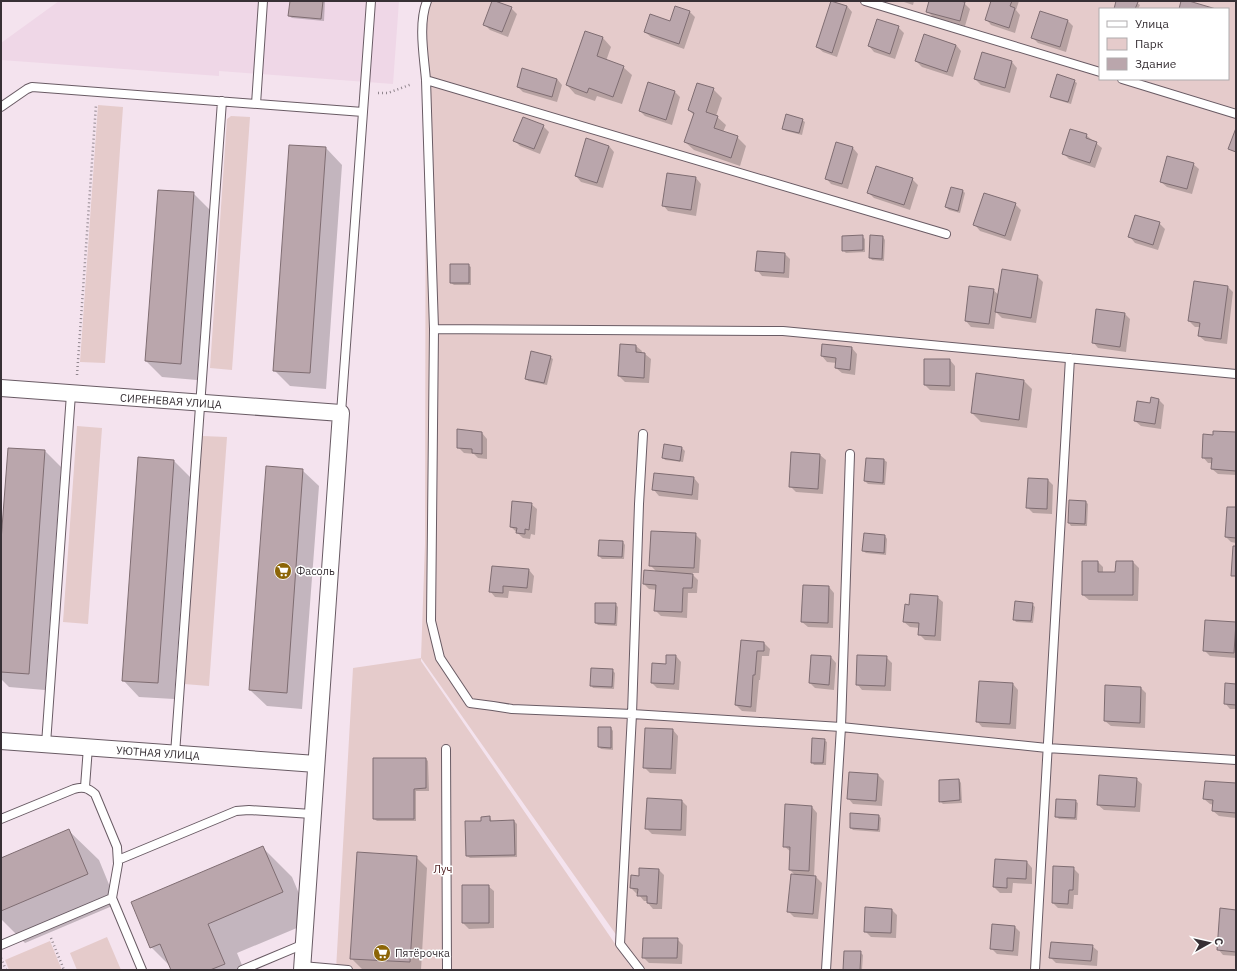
<svg xmlns="http://www.w3.org/2000/svg" width="1237" height="971" viewBox="0 0 1237 971" font-family="'IBM Plex Sans',sans-serif">
  <style>
    .built { fill: #efd7e7 }
    .green { fill: #e5cbcb; fill-rule: evenodd }
    .shadow { fill: #0003 }
    .building { fill: #baa6ac; stroke: #7f6d72 }
    .lines { fill: none; stroke-linecap: round; stroke-linejoin: round }
    .lane-casing { stroke: #695b64; stroke-width: 10 }
    .street-casing { stroke: #695b64; stroke-width: 18 }
    .path { stroke: #91868e; stroke-width: 2.5; stroke-dasharray: 1 3; stroke-linecap: butt }
    .lane { stroke: #fff; stroke-width: 8 }
    .street { stroke: #fff; stroke-width: 16 }
    .labels { text-anchor: middle; dominant-baseline: central; stroke-width: 3; stroke-linejoin: round; paint-order: stroke }
    .street-label { font-size: 11px; fill: #373035; stroke: #fff }
    .poi-label { font-size: 11px; fill: #373035; stroke: #fff; text-anchor: start }
    .park-label { font-size: 11px; fill: #512123; stroke: #fff }
  </style>
  <rect width="100%" height="100%" fill="#f4e3ee"/>
  <path class="built" d="M59,1H399L393,84L219,71V76L1,60V43Z"/>
  <path class="green" d="M426,1H1236V970H641L421,658V661L633,970H336L353,668L421,658L425,544ZM1100,9H1228V79H1100Z
    M98,105L123,107L105,363L80,362Z
    M231,116L250,117L232,370L210,368L227,119Z
    M77,426L102,428L88,624L63,622Z
    M202,436L227,437L209,686L184,684Z
    M107,937L121,970H77L70,953Z
    M50,941L62,970H9L5,960Z"/>
  <path class="shadow" d="M291,1H325L324,21L292,18L289,16Z
    M901,1H914L913,5Z
    M930,1H955L964,3L970,9L965,26L933,17L927,11Z
    M992,1H1019L1016,10L1020,15L1015,33L991,25L986,19Z
    M1117,1H1132L1137,3L1140,5L1138,9H1115Z
    M847,6L852,12L837,57L823,52L817,47Z
    M511,8L517,14L508,37L490,30L484,24Z
    M689,11L695,17L684,49L651,37L645,32L671,22Z
    M1068,21L1073,26L1066,52L1038,43L1032,37Z
    M898,27L904,33L895,59L874,52L869,46Z
    M585,32L603,38L611,47L606,61L623,67L632,75L622,104L597,96L595,101L575,94L567,85Z
    M925,35L956,45L961,51L953,77L922,67L916,61Z
    M983,54L1012,62L1017,68L1010,93L981,85L975,79Z
    M523,70L557,79L562,85L557,102L523,92L518,87Z
    M1074,81L1077,83L1071,104L1054,99L1051,96Z
    M648,84L675,92L680,97L672,125L645,116L640,111Z
    M713,89L722,98L716,116L726,125L723,132L737,137L746,146L740,166L694,150L685,142L694,115L689,110Z
    M802,120L805,122L802,135L786,131L783,129Z
    M543,126L549,132L540,154L520,146L515,141Z
    M1086,135L1102,148L1095,168L1069,159L1063,153Z
    M837,143L853,148L858,154L848,189L831,184L826,178Z
    M609,146L614,152L603,188L581,182L576,176Z
    M326,148L342,165L326,389L290,386L274,370Z
    M1193,164L1199,169L1192,194L1167,187L1161,182Z
    M668,174L696,178L701,184L696,216L668,211L663,205Z
    M912,179L918,185L910,210L874,198L868,192Z
    M963,191L965,193L960,213L949,210L946,207Z
    M193,193L210,210L197,380L162,377L146,361Z
    M1015,204L1021,210L1011,241L980,231L975,225Z
    M1159,223L1165,229L1158,250L1135,243L1130,237Z
    M862,236L865,239V252L846,253L843,250Z
    M883,237L885,240L884,261L872,260L870,257Z
    M785,254L790,259L789,278L762,276L757,270Z
    M468,265L471,267V285H454L451,283Z
    M1037,276L1043,282L1036,323L1002,318L996,312L994,329L971,327L966,321L993,290L999,295Z
    M1228,287L1233,292L1227,344L1205,341L1199,336L1200,327H1195L1189,321Z
    M1125,314L1130,319L1126,352L1098,348L1093,342Z
    M823,345L852,348L857,354L855,375L842,373L836,368L837,363L827,362L822,356Z
    M636,346L642,351L641,354H645L651,359L649,383L625,382L619,376Z
    M550,357L553,359L547,385L528,381L526,378Z
    M950,360L955,366V391L930,390L925,385Z
    M1024,381L1032,389L1027,428L981,422L972,413Z
    M1159,400L1164,405L1161,429L1141,426L1135,421L1151,404Z
    M482,433L487,439V459L478,458L474,454L464,453L458,447Z
    M1236,433V475L1218,474L1212,469V463H1208L1203,457L1214,436Z
    M665,445L682,448L685,451L683,462L665,460L663,457Z
    M45,451L61,467L45,690L9,687L1,679V555Z
    M820,455L826,460L823,494L796,492L790,486Z
    M139,458L174,461L190,477L174,699L139,697L123,680Z
    M867,459L884,460L887,462L885,485L868,484L865,481Z
    M302,470L319,486L302,709L267,706L250,690Z
    M694,478L699,484L698,500L659,496L654,490Z
    M1048,480L1053,485L1052,514L1033,513L1027,507Z
    M1069,501L1086,502L1088,504L1087,526H1071L1069,523Z
    M531,504L537,509L535,535L531,534L530,539L523,538L511,527Z
    M1236,508V543L1231,542L1226,537Z
    M695,534L701,540L699,573H691L698,580L697,593H688L687,618L661,616L655,610L657,590L649,589L644,584L657,572L650,565Z
    M885,536L887,539L886,555L866,553L863,551Z
    M623,542L625,545L624,559H602L599,556Z
    M1098,562L1103,567V573H1116L1133,562L1139,568L1138,601L1089,600L1083,595Z
    M529,570L534,576L532,593L509,591L508,598L495,597L490,591Z
    M829,587L834,593L833,628L808,627L802,622Z
    M937,597L943,602L941,641L925,640L919,634L920,628L910,627L904,622L910,606Z
    M615,604L618,607L617,626L598,625L596,623Z
    M1032,604L1035,607L1033,623L1016,622L1014,619Z
    M1235,623L1236,658L1210,656L1204,650Z
    M742,641L764,643L770,649L769,656H762L760,680H759L756,712L742,711L736,705Z
    M676,656L681,662L679,690L657,688L652,683Z
    M831,657L836,663L834,690L815,688L810,683Z
    M886,657L892,663L891,691L862,690L857,684Z
    M612,670L615,673L614,689L593,688L591,685Z
    M1013,684L1018,690L1016,729L982,727L977,721Z
    M1236,685V709H1230L1225,703Z
    M1141,688L1146,693L1145,728L1111,726L1105,721Z
    M611,728L613,731V750L601,749L599,747Z
    M673,730L678,736L676,774L650,773L644,767Z
    M824,740L827,742L826,765H814L812,762Z
    M426,759L428,761L429,791H416V821H377L374,819Z
    M850,773L878,775L884,781L882,806L853,804L848,798Z
    M1136,779L1142,784L1140,812L1104,810L1098,805Z
    M959,780L961,783L962,803L943,804L940,801Z
    M1236,784V818L1219,816L1213,811L1214,805L1210,804L1204,799Z
    M682,801L687,806L686,836L652,834L646,828Z
    M1075,801L1078,803L1077,820L1059,819L1057,817Z
    M812,807L817,813L814,877H816L822,883L818,919L794,917L788,911L795,875L790,870L791,852L784,846Z
    M879,816L881,818L880,832L853,830L851,828Z
    M490,817L492,822L514,821L517,824V857L470,858L467,856L482,822Z
    M69,831L99,860L117,904L25,943L1,919V859Z
    M263,848L292,877L311,922L237,953L244,970H172L170,966L151,947Z
    M416,857L427,868L421,970L362,969L351,958Z
    M1027,862L1032,868V884L1013,883L1012,893H1000L994,887Z
    M1073,868L1079,874L1078,895H1074L1073,909L1058,908L1053,903Z
    M659,870L664,875L662,909H653L648,903V901H644L639,895V894H637L631,888L640,877Z
    M488,886L494,891V928L469,929L463,923Z
    M892,910L897,915L896,938L871,937L865,931Z
    M1236,911V956L1223,955L1218,949Z
    M1015,927L1020,932L1018,956L997,954L991,948Z
    M677,939L683,945L682,964L649,963L643,957Z
    M1092,946L1098,951L1097,966L1056,963L1050,957Z
    M860,952L863,955L862,970H844Z"/>
  <path class="building" d="M290,1H323L321,19L288,16Z
    M492,1H495L512,7L502,32L483,25Z
    M831,1L847,6L832,53L816,47Z
    M929,1H959L965,2L960,21L926,12Z
    M991,1H1012L1010,6L1015,8L1009,28L985,20Z
    M1116,1H1135L1138,2L1135,9H1114Z
    M1181,1H1189L1216,9H1179Z
    M675,6L690,11L679,44L644,32L650,14L670,21Z
    M1040,11L1068,20L1060,47L1031,38Z
    M877,19L899,26L890,54L868,46Z
    M585,31L603,37L597,56L624,66L613,97L589,88L587,93L566,85Z
    M924,34L956,45L947,72L915,61Z
    M982,52L1012,61L1005,88L974,79Z
    M522,68L557,79L552,97L517,87Z
    M1057,74L1075,80L1068,102L1050,97Z
    M648,82L675,91L666,120L639,111Z
    M697,83L714,88L706,112L718,116L714,128L738,136L731,158L684,142L694,113L688,110Z
    M786,114L803,119L799,133L782,129Z
    M523,117L544,125L534,149L513,141Z
    M1236,128V152L1228,149Z
    M1070,129L1087,134L1086,138L1097,142L1090,163L1062,154Z
    M586,138L609,146L597,183L575,176Z
    M836,142L853,147L842,184L825,179Z
    M289,145L326,147L310,373L273,371Z
    M1167,156L1194,163L1187,189L1160,182Z
    M876,166L913,178L904,205L867,193Z
    M667,173L696,177L691,210L662,206Z
    M951,187L963,190L958,211L945,207Z
    M158,190L194,192L181,364L145,361Z
    M984,193L1016,203L1005,236L973,225Z
    M1135,215L1160,222L1153,245L1128,237Z
    M863,235V250L842,251V236Z
    M870,235L883,236L882,259L869,258Z
    M757,251L785,253L784,273L755,271Z
    M450,264H469V283H450Z
    M1002,269L1038,275L1031,318L995,312Z
    M1194,281L1228,286L1221,339L1198,336L1200,323L1188,321Z
    M969,286L994,289L989,324L965,321Z
    M1096,309L1125,313L1120,347L1092,343Z
    M620,344L636,345V352L645,353L644,378L618,376Z
    M822,344L852,347L850,370L835,368L836,358L821,356Z
    M531,351L551,356L544,383L525,379Z
    M924,359H950V386L924,385Z
    M976,373L1024,380L1019,420L971,413Z
    M1151,397L1159,399L1155,424L1134,421L1137,401L1150,403Z
    M457,429L482,432V454L472,453V449L457,448Z
    M1213,431L1236,432V471L1211,469L1212,458H1202L1203,434L1213,435Z
    M664,444L682,447L680,461L662,458Z
    M8,448L45,450L29,674L1,672V541Z
    M791,452L820,454L818,489L789,487Z
    M138,457L174,460L158,683L122,681Z
    M866,458L884,459L883,483L864,481Z
    M266,466L303,469L287,693L249,690Z
    M654,473L694,477L692,495L652,490Z
    M1028,478L1048,479L1047,509L1026,508Z
    M1069,500L1086,501L1085,524L1068,523Z
    M512,501L532,503L529,530L525,529V534L516,533L517,528L510,527Z
    M1227,507H1236V538L1225,537Z
    M651,531L696,533L694,568L649,566Z
    M864,533L885,535L884,553L862,551Z
    M599,540L623,541L622,557L598,556Z
    M1233,546H1236V576H1231Z
    M1082,561H1098V572H1115L1116,561H1133V595H1082Z
    M492,566L529,569L527,588L503,586V593L489,592Z
    M644,570L693,574L692,588H683L682,612L654,611L656,585L643,584Z
    M803,585L829,586L828,623L801,622Z
    M910,594L938,596L935,636L918,635L919,623L903,622L905,604L909,605Z
    M1015,601L1033,603L1031,621L1013,620Z
    M595,603H616L615,624L595,623Z
    M1205,620L1236,622L1234,653L1203,651Z
    M741,640L764,642V651H757L755,675H753L751,707L735,705Z
    M666,655H676L674,684L651,683L652,663L666,664Z
    M811,655L831,656L829,685L809,683Z
    M857,655L887,656L885,686L856,685Z
    M591,668L613,669L612,687L590,686Z
    M979,681L1013,683L1010,724L976,722Z
    M1225,683L1236,684V705L1224,704Z
    M1105,685L1141,687L1140,723L1104,721Z
    M598,727H611V748L598,747Z
    M645,728L673,729L671,769L643,768Z
    M812,738L825,739L823,763H811Z
    M373,758H426V788L414,789V819H373Z
    M849,772L878,774L876,801L847,799Z
    M1099,775L1137,778L1135,807L1097,805Z
    M959,779L960,800L939,802V780Z
    M1205,781L1236,783V813L1212,811L1213,800L1203,799Z
    M647,798L682,800L681,830L645,829Z
    M1056,799L1076,800L1075,818L1055,817Z
    M785,804L812,806L809,871L789,870L790,847H783Z
    M850,813L879,815L878,830L850,828Z
    M490,816V821L514,820L515,855L466,856L465,821H481V817Z
    M69,829L88,874L1,911V858Z
    M263,846L283,892L208,924L225,964L210,970H171L160,944L150,948L131,902Z
    M357,852L417,856L410,962L350,959Z
    M995,859L1027,861L1026,879L1007,878V888L993,887Z
    M1053,866L1074,867L1073,890H1069L1068,904L1052,903Z
    M639,868L659,869L657,904L647,903V896H637L638,889L630,888L631,875L639,876Z
    M791,874L816,876L813,914L787,912Z
    M462,885H489V923H462Z
    M865,907L892,909L891,933L864,932Z
    M1220,908L1236,910V952L1217,950Z
    M992,924L1015,926L1013,951L990,949Z
    M643,938H678L677,958H642Z
    M1051,942L1093,945L1091,961L1049,958Z
    M844,951H861L860,970H843Z"/>
  <g class="lines">
    <g class="lane-casing">
      <path id="lane" d="M427,1C418,24 424,56 426,80L434,329L431,621L440,658L470,703L493,706L512,709L632,714L841,727L1047,748L1236,760
        M865,1L1100,72
        M1122,79L1236,114
        M426,80L946,234
        M256,104L263,1
        M1,107L27,89L32,87L363,112L341,413
        M363,112L371,1
        M434,329L783,331L1236,374
        M46,744L71,394
        M446,749L447,970
        M175,754L222,101
        M85,787L88,747
        M1,819L74,789C83,786 88,788 95,794L117,847L118,864L112,898L1,945
        M118,860L236,811L249,810L312,814
        M112,898L142,970
        M302,966L348,970
        M242,970L304,944
        M640,970L620,944L632,714L639,504L643,434
        M826,970L841,727L850,454
        M1035,970L1070,358"/>
    </g>
    <g class="street-casing">
      <path id="street" d="M1,388L341,413L302,970
        M1,741L316,764"/>
    </g>
    <path class="path" d="M378,93H388L412,84
      M77,375L96,105
      M51,938L64,970
      M1,958L6,970"/>
    <use href="#lane" class="lane"/>
    <use href="#street" class="street"/>
  </g>
  <defs>
    <g id="supermarket-disc" transform="scale(0.9)"><circle r="9.5" fill="#8c6507" stroke="#fff"/><path d="M-6-5.5h2.5l.6 2H6L4.5 2H-2.5L-4.4-4H-6ZM-1.5 3.2a1.3 1.3 0 1 0 .1 0ZM3 3.2a1.3 1.3 0 1 0 .1 0Z" fill="#fff"/></g>
  </defs>
  <g fill-rule="evenodd">
    <use href="#supermarket-disc" x="283" y="571"/>
    <use href="#supermarket-disc" x="382" y="953"/>
  </g>
  <g class="labels">
    <g class="street-label">
      <text transform="translate(171 401) rotate(4)">СИРЕНЕВАЯ УЛИЦА</text>
      <text transform="translate(158 753) rotate(4)">УЮТНАЯ УЛИЦА</text>
    </g>
    <g class="poi-label">
      <text x="296" y="571">Фасоль</text>
      <text x="395" y="953">Пятёрочка</text>
    </g>
    <g class="park-label">
      <text x="443" y="869">Луч</text>
    </g>
  </g>
  <rect width="1237" height="971" fill="none" stroke="#373035" stroke-width="4"/>
  <rect x="1099" y="8" width="130" height="72" fill="#ffffff" stroke="#afacae"/>
  <rect x="1107" y="21" width="20" height="6" fill="#ffffff" stroke="#afacae"/>
  <text x="1135" y="28" font-size="12" fill="#373035">Улица</text>
  <rect x="1107" y="38" width="20" height="12" fill="#e5cbcb" stroke="#afacae"/>
  <text x="1135" y="48" font-size="12" fill="#373035">Парк</text>
  <rect x="1107" y="58" width="20" height="12" fill="#baa6ac" stroke="#afacae"/>
  <text x="1135" y="68" font-size="12" fill="#373035">Здание</text>
  <g transform="translate(1209 943) rotate(82)" stroke="#ffffff" stroke-width="3" paint-order="stroke">
  <path d="M0-3L7 15L0 10L-7 15Z" fill="#373035"/>
  <text y="-6" font-size="11" font-weight="bold" text-anchor="middle" fill="#373035">С</text>
  </g>
</svg>
